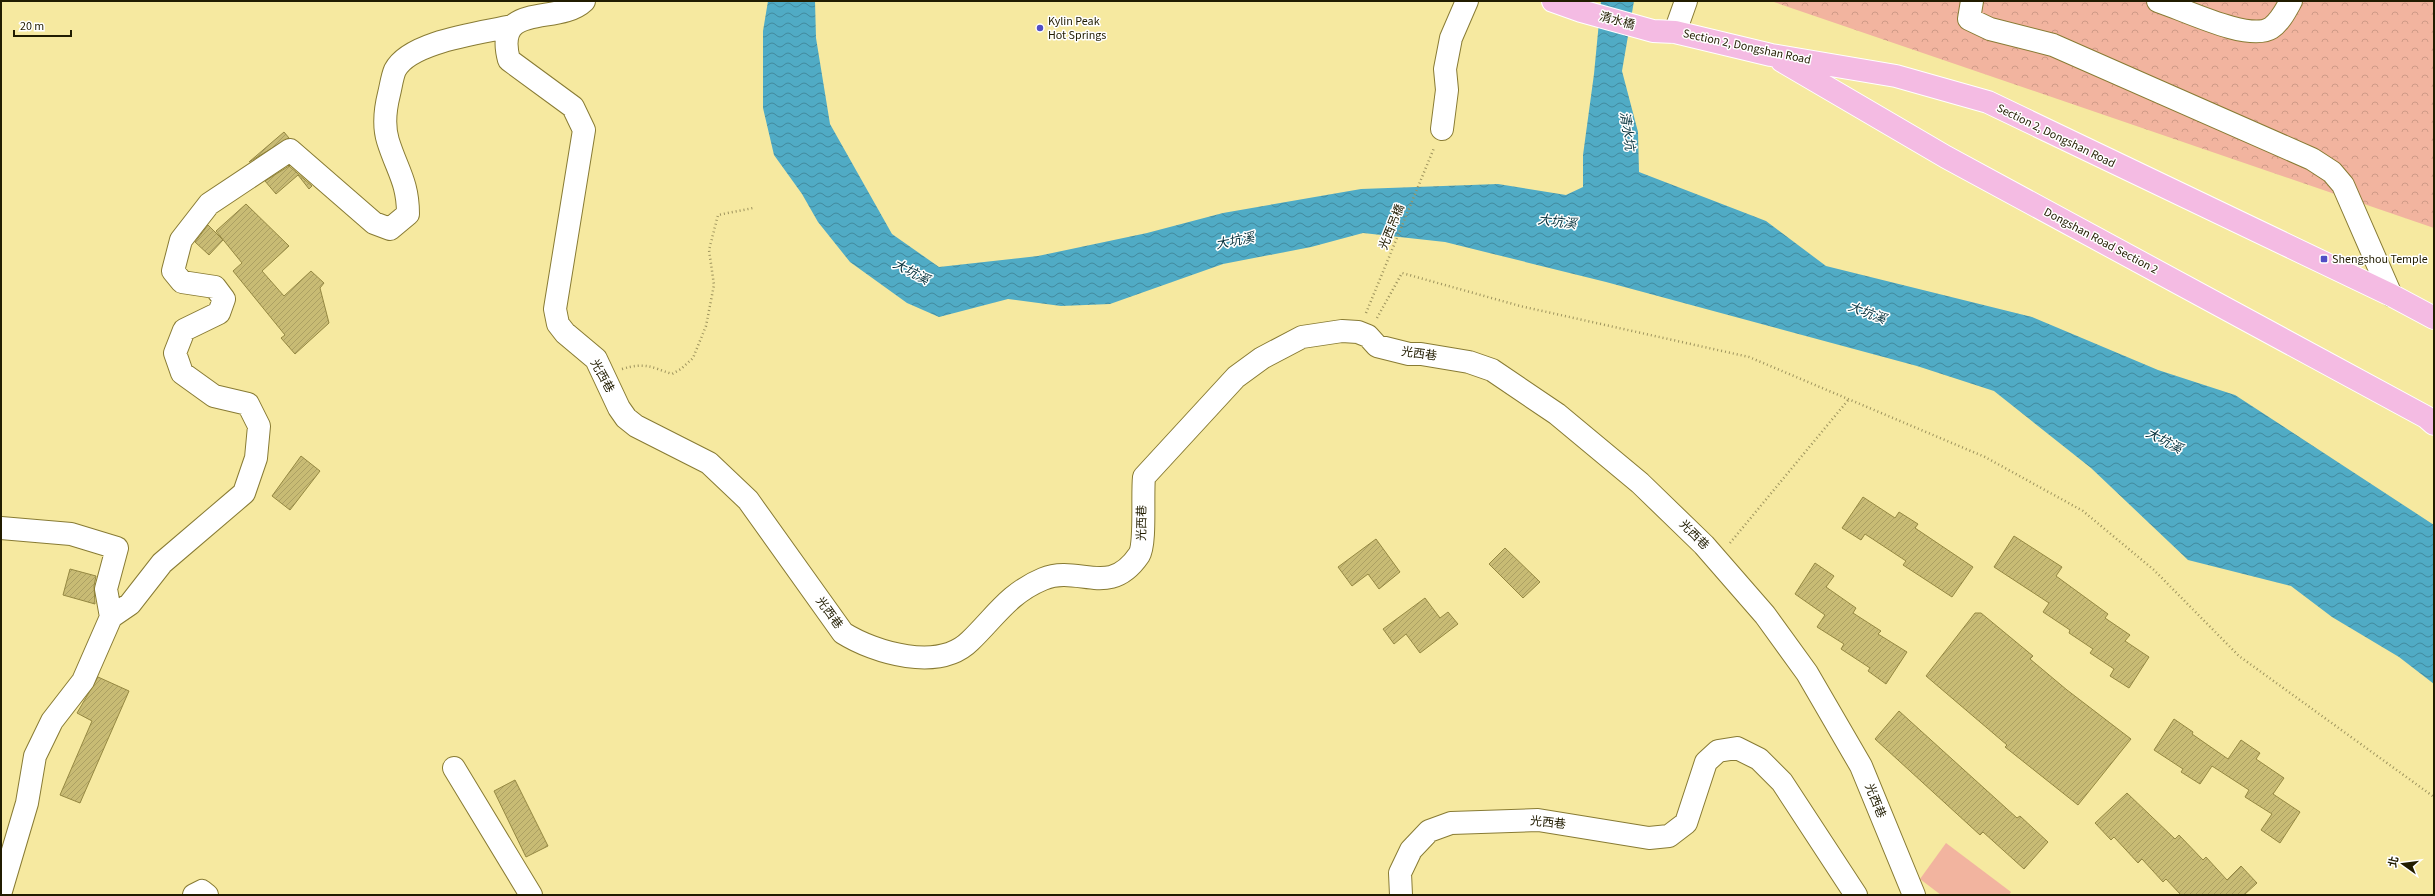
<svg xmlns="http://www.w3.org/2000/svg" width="2435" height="896" viewBox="0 0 2435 896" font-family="'Source Sans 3','Noto Sans TC',sans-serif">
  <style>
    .green { fill: #f2b49f }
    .forest { fill: url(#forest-crowns) }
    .water { fill: url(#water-waves) }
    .building { fill: url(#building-hatch); stroke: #958842 }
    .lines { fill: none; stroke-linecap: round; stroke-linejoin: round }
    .minor-casing { stroke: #887b34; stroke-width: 24 }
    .major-casing { stroke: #fff; stroke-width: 24 }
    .path { stroke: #9d935d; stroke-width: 2.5; stroke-dasharray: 1 3; stroke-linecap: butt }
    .minor { stroke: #fff; stroke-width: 22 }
    .major { stroke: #f4bbe3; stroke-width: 22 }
    .poi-dot { fill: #514ec5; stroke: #fff; stroke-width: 1.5 }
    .labels { text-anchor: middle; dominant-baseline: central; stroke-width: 3; stroke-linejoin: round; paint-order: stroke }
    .poi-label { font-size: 12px; fill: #211c00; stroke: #fff; text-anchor: start }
    .street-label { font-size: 12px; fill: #211c00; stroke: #fff }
    .water-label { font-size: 13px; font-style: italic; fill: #03303b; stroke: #fff }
  </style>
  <defs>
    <pattern id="forest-crowns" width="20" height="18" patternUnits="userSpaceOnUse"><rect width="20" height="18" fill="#f2b49f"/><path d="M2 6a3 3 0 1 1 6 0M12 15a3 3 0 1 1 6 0" fill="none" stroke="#cf9a87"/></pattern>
    <pattern id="water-waves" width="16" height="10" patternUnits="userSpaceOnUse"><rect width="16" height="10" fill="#50abc5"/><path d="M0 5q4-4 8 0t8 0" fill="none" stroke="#428a9e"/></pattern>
    <pattern id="building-hatch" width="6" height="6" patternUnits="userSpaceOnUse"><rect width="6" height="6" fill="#c8bb74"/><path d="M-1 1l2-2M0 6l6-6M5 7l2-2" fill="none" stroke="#aca063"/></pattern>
  </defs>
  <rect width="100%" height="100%" fill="#f6e9a0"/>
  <path class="green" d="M1946,843L2011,892L2009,895H1941L1920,879Z"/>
  <path class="forest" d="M1771,1H2434V228Z"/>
  <path class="water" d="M768,1H815L816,38L830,124L892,234L939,267L1038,256L1147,233L1223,213L1361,189L1498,184L1566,195L1583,187V155L1594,74L1601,1H1634L1622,71L1638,132L1639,172L1766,221L1826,266L2032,317L2158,370L2235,395L2434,525V684L2399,657L2332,617L2291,586L2188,560L2091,468L1994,391L1917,366L1606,282L1445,242L1363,233L1311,247L1223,264L1110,304L1061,306L1008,299L939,317L907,303L850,262L818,222L802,194L774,155L763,108V31Z"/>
  <path class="building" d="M284,132L289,138L249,162Z
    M289,166L312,186L309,189L298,175L276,194L265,181Z
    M246,204L289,246L262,271L284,296L311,271L324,283L320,288L329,323L295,354L281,338L285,335L233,271L242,263L216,231Z
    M208,225L223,240L209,255L195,242Z
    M301,456L320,471L290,510L272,496Z
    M1863,497L1895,518L1899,512L1918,524L1915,528L1973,567L1952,597L1903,565L1906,561L1865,534L1861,540L1842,528Z
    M2014,536L2062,567L2056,576L2108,614L2105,618L2130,635L2125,641L2149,657L2129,688L2110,676L2114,669L2090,653L2093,649L2069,633L2070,630L2043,612L2049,603L1994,567Z
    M1376,539L1400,572L1379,589L1368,574L1352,586L1338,567Z
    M1505,548L1540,582L1523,598L1489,564Z
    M1815,563L1834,576L1826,587L1856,608L1853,613L1881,631L1878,634L1907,652L1886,684L1868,671L1870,668L1841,649L1844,644L1817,627L1825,615L1795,594Z
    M70,569L96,576L94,586L95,604L63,595Z
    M1425,598L1440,618L1448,612L1458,624L1420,653L1406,634L1394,644L1383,629Z
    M1975,613H1981L2033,656L2030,659L2067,690L2131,739L2078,805L2005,747L2007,745L1926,676Z
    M98,677L129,691L80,803L60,795L92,721L77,713Z
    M1899,711L2017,818L2020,816L2048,842L2024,869L1983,832L1980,835L1875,739Z
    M2174,719L2193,732L2192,734L2228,759L2241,740L2260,753L2256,759L2284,778L2273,794L2300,812L2280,843L2261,830L2272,814L2245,797L2249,790L2212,766L2200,784L2181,772L2183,769L2154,750Z
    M515,780L548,846L526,857L494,791Z
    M2127,793L2175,839L2179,835L2203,860L2206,857L2227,880L2241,866L2257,883L2244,895H2181L2166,879L2163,882L2142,859L2138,863L2114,837L2111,840L2095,823Z"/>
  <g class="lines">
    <g class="minor-casing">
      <path id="minor" d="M584,1C558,26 493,0 509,60L573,107L584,130L555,309L558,324L565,333L596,359L619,408L626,418L636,426L709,463L748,500L843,633C875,653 939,672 970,641C995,617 1009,593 1043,579C1079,564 1109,599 1139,555C1146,544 1142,495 1144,477L1236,377L1262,358L1302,337L1342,331L1358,332L1368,336L1377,346L1409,354H1421L1469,362L1492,370L1557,414L1640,483L1704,545L1765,615L1807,673L1861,766L1914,895
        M1972,1L1969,19L1990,29L2053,45L2312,159L2332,172L2343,185L2391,295
        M2158,1C2183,9 2249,42 2271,28C2280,22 2286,10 2291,1
        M1675,32L1686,1
        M1442,129L1447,90L1445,69L1451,38L1467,1
        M1,528L71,534L117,548L106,589L111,617
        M454,768L531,895
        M1,891L27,803L35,756L52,721L83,681L111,617L130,604L162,563L244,493L256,458L259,426L248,404L214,396L182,373L175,353L184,330L219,313L224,299L215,287L182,282L173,271L181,240L209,204L290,150L374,223L390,229L408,214C408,182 397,170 388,141C383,125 385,110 389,94C391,86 392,77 395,70C410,41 482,33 512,26
        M194,895L202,891L207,895
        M1401,895L1400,873L1411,850L1429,831L1451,823L1538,820L1649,838L1669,836L1686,823L1706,762L1718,751L1737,748L1759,759L1782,782L1856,895"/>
    </g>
    <g class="major-casing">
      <path id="major" d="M1553,1L1581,11L1653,31L1675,32L1771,55L1896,76L1988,102L2391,295L2434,318
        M1782,61L1946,157L2426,417L2434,424"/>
    </g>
    <path class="path" d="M1366,313L1434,148
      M1377,318L1402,273L1520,306L1749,357L1985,457L2083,511L2154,570L2239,656L2434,797
      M622,369C645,362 651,367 672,374L681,369L693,358L706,326L714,285L709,250L718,215L753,208
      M1730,543L1849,399"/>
    <use href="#minor" class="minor"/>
    <use href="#major" class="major"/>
  </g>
  <g class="poi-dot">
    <circle cx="1040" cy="28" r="4"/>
    <rect x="2320" y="255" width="8" height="8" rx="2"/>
  </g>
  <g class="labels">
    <g class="poi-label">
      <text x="1048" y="21">Kylin Peak<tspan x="1048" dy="14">Hot Springs</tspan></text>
      <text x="2332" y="259">Shengshou Temple</text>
    </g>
    <g class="street-label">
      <text transform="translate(1617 21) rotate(15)">清水橋</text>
      <text transform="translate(1747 47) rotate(12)">Section 2, Dongshan Road</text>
      <text transform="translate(2056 136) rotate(26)">Section 2, Dongshan Road</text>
      <text transform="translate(1392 227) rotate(-68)">光西吊橋</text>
      <text transform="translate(2101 241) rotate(28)">Dongshan Road Section 2</text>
      <text transform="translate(1419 354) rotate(8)">光西巷</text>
      <text transform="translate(602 376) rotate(61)">光西巷</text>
      <text transform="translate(1142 523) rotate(-89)">光西巷</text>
      <text transform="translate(1694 535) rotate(45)">光西巷</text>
      <text transform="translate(829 613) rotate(54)">光西巷</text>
      <text transform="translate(1875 801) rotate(68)">光西巷</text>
      <text transform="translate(1548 823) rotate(6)">光西巷</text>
    </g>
    <g class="water-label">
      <text transform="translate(1627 131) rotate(82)">清水坑</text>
      <text transform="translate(1557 222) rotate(7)">大坑溪</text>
      <text transform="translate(1235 241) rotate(-11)">大坑溪</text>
      <text transform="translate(911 272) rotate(28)">大坑溪</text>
      <text transform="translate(1867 313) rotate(21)">大坑溪</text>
      <text transform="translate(2164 441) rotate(28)">大坑溪</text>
    </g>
  </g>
  <rect width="2435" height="896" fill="none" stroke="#211c00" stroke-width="4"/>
  <g transform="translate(2403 864) rotate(284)" stroke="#ffffff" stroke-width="3" paint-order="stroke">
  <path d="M0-3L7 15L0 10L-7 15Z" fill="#211c00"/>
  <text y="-6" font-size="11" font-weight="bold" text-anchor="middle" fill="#211c00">北</text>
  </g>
  <path d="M14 30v6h57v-6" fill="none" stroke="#211c00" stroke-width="2"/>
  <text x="20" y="30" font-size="12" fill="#211c00" stroke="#ffffff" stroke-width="3" paint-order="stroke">20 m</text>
</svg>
